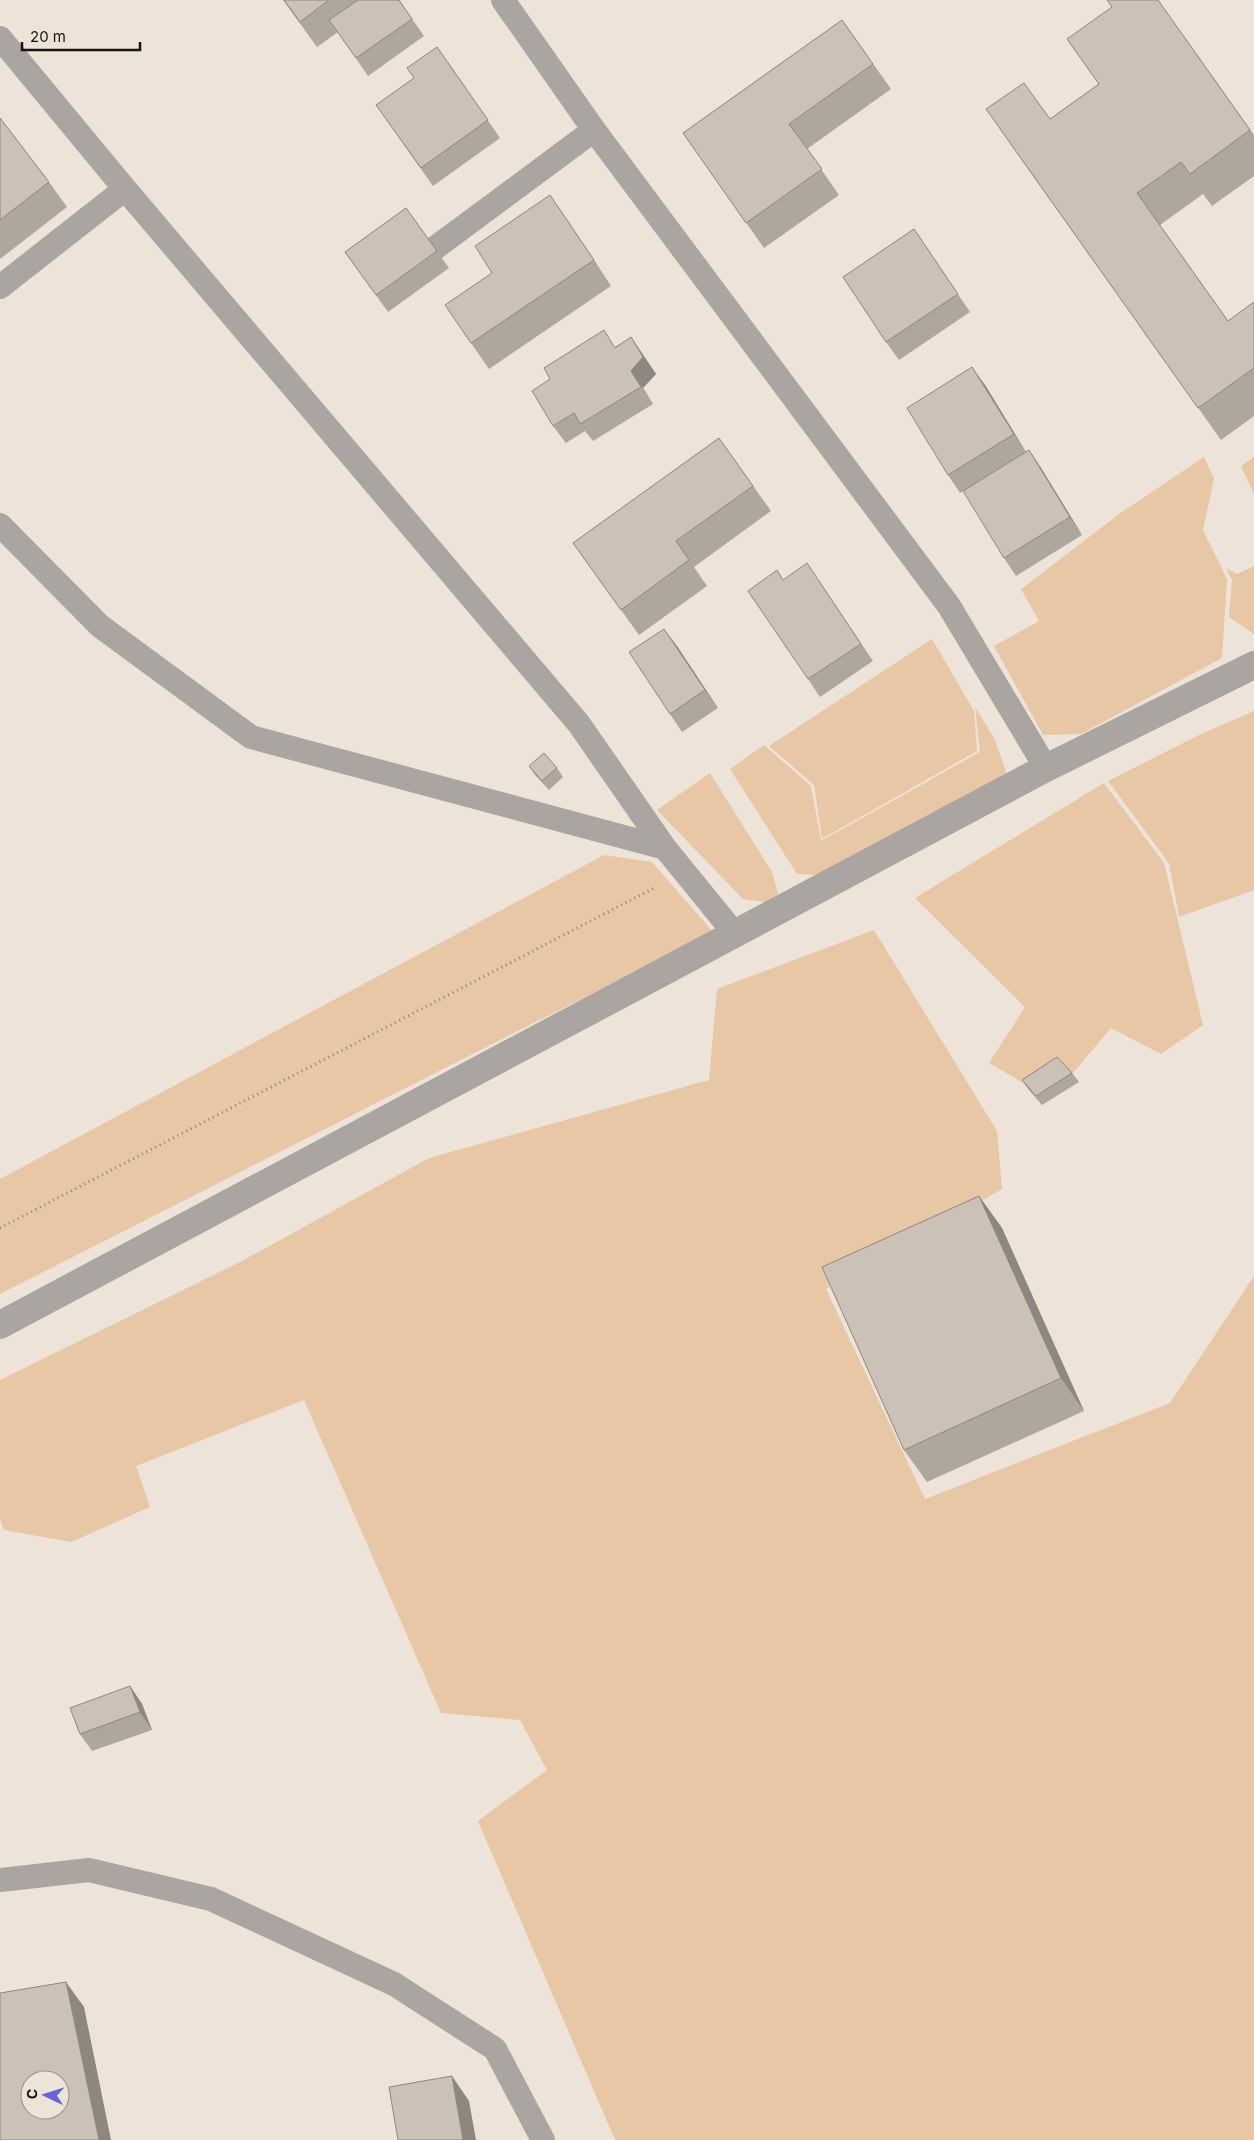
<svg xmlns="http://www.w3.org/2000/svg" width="1254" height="2140" viewBox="0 0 1254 2140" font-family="Inter,sans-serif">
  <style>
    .green { fill: #e7c7a5 }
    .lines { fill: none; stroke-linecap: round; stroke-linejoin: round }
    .path { stroke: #89817a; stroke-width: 3; stroke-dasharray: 1 4; stroke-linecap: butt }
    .lane { stroke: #aaa5a1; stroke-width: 24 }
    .street { stroke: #aaa5a1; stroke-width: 28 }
    .wall { fill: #afa69d }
    .shaded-wall { fill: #8e877f }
    .building { fill: #cbc1b6; stroke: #8e877f; fill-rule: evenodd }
  </style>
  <rect width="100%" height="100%" fill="#eee3d8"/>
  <path class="green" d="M1204,457L1214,479L1203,530L1227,579L1222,658L1081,734L1043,735L994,646L1039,621L1021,589L1122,512Z
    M1254,457V494L1241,466Z
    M1254,566V634L1229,617L1232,580L1226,568L1237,574Z
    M932,639L974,711L977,751L822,839L814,785L769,746Z
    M975,707L994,738L1007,774L819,875L797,874L730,769L764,745L811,786L821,841L980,752Z
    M1254,711V890L1179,917L1169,863L1108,781L1199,735Z
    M710,773L772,872L778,893L771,903L743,899L657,810Z
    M1104,783L1164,863L1203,1025L1161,1054L1111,1028L1051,1099L989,1063L1025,1007L915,898Z
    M604,855L652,862L713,932L0,1294V1179Z
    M874,930L997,1131L1002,1189L826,1289L925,1499L1170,1403L1254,1276V2140H615L478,1821L547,1770L520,1720L441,1713L304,1400L136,1466L150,1507L71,1542L4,1530L0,1519V1380L242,1261L429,1158L709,1080L717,989Z"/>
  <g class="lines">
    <path class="path" d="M0,1228L656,887"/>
    <path class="lane" d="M503,0L594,130L949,606L1046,768
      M0,38L125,189L579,724L665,848L735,934
      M435,248L594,130
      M0,287L125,189
      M0,525L100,626L251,737L665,848
      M0,1880L89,1870L211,1899L394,1984L495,2049L543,2140"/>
    <path class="street" d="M0,1325L1046,768L1254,665"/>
  </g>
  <path class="wall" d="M283,0H399L424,36L368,76L338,32L317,47Z
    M1158,0L1254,135V176L1212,206L1203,194L1160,225L1228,321L1254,302V416L1221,440L1009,142L1050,119L1099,84L1067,39Z
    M842,20L891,89L807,149L839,195L764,248L683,133Z
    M437,47L500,138L433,186L376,105L414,78Z
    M0,118L49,182L67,207L0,259Z
    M406,208L449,268L388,312L345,252Z
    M567,221L611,286L489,369L471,343L492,273Z
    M926,247L970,312L899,360L886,342Z
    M631,337L656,374L643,388L653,404L593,441L585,431L566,443L553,426L615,347Z
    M985,385L1026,452L960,493L948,475Z
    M719,438L771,511L694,567L707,586L639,635L573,543Z
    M1029,450L1041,468L1082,535L1016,576L1004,558Z
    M783,579L819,581L873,661L820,697L808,679Z
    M664,629L718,708L682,732L670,714Z
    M529,766L557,768L563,777L549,790L535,775Z
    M1072,1073L1079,1082L1042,1105L1028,1089L1022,1080Z
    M979,1196L1002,1228L1084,1411L927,1482L904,1450Z
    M130,1686L142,1704L152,1730L92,1751L80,1734Z"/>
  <path class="shaded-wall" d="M550,195L567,221L611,286L594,260Z
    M631,337L656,374L643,388L653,404L631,371Z
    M972,367L985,385L1026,452L1014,434Z
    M1029,450L1041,468L1082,535L1070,517Z
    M664,629L677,646L718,708L705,690Z
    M979,1196L1002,1228L1084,1411L1061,1378Z
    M130,1686L142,1704L152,1730L140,1712Z
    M66,1982L84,2007L111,2140H99Z
    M452,2076L469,2101L476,2140H463Z"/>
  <path class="building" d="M284,0H329L300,22Z
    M358,0H399L412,19L356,58L329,20Z
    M1107,0H1158L1250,130L1190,174L1181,162L1137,193L1228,321L1254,302V368L1198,408L986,109L1024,83L1050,119L1099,84L1067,39L1112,7Z
    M842,20L873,64L789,124L822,169L746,223L683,133Z
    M437,47L488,120L421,168L376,105L414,78L407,68Z
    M0,118L49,182L0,220Z
    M550,195L594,260L471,343L445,305L492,273L475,246Z
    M406,208L437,251L376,295L345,252Z
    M914,229L958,294L886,342L843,277Z
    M604,330L615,348L631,337L643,357L631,371L641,387L580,424L574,413L553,426L532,391L550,379L544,368Z
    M972,367L1014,434L948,475L907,408Z
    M719,438L753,486L676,541L689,560L621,610L573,543Z
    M1029,450L1070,517L1004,558L963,491Z
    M807,563L861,644L808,679L748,591L777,570L783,580Z
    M664,629L705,690L670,714L629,652Z
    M544,753L557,768L542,781L529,766Z
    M1057,1057L1072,1073L1036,1096L1022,1080Z
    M979,1196L1061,1378L904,1450L822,1267Z
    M130,1686L140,1712L80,1734L70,1708Z
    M66,1982L99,2140H0V1993ZM30,2080H60V2110H30Z
    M452,2076L463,2140H398L389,2087Z"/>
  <g transform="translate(45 2095) rotate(274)"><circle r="24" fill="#eee3d8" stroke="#989088"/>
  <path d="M0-4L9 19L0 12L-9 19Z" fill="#6565de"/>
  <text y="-8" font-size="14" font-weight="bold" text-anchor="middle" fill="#17130f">С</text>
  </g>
  <path d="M22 42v8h118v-8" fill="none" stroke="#17130f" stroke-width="2.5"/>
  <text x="30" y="42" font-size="15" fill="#17130f" stroke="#eee3d8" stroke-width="4" paint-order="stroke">20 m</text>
</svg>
